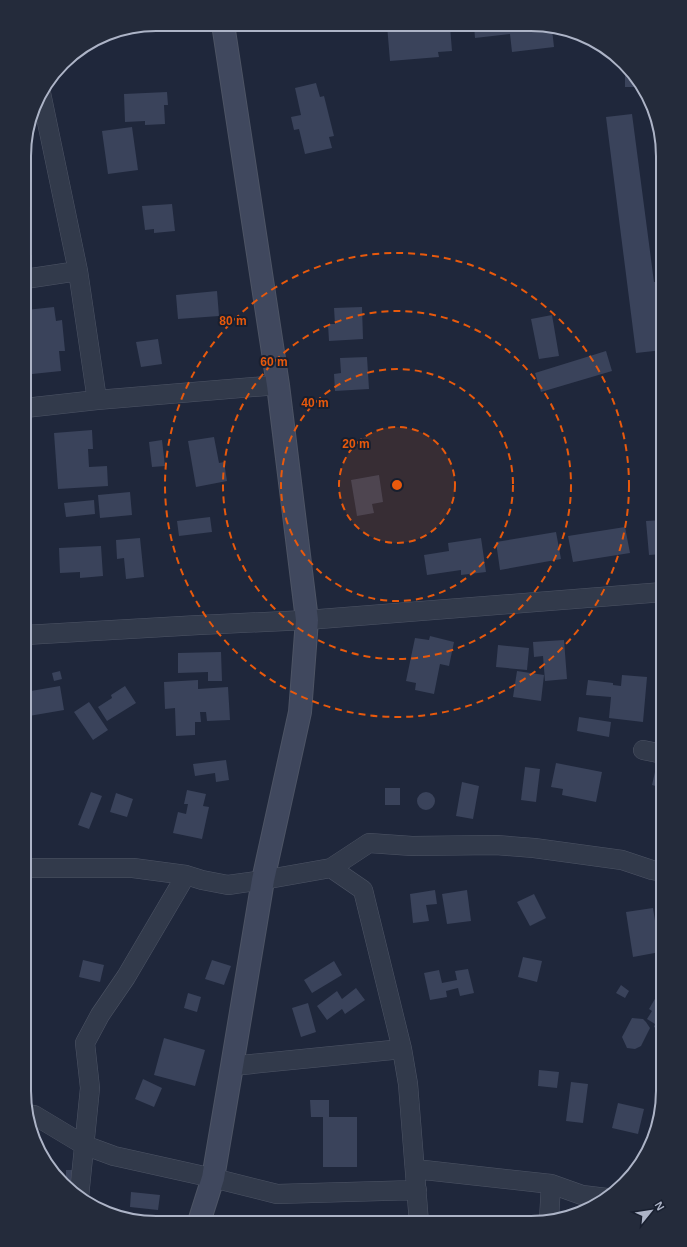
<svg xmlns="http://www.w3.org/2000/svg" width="687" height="1247" viewBox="0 0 687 1247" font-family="Arial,sans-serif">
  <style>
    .building { fill: #3a435b }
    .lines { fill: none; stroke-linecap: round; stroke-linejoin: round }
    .street-casing { stroke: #4d5465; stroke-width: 20 }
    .secondary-casing { stroke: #4d5465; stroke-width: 24 }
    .street { stroke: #323a4b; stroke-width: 19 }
    .secondary { stroke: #40485e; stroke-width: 22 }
    .ring { fill: none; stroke: #e8590c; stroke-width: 2; stroke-dasharray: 7 5 }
    .rim { fill: none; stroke: #adb4c7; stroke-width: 2 }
    .centre { fill: #e8590c; stroke: #181f2f; stroke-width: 2 }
    .ring-label { font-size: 12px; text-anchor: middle; font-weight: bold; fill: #e8590c; stroke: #181f2f; stroke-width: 4; stroke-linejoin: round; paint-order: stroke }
  </style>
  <rect width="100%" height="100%" fill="#1f273b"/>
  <path class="building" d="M387,25L450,26L452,51L438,52L439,57L390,61Z
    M474,26H557L559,28L552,29L554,47L512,52L510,34L475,38Z
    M625,67L638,87H625Z
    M316,83L320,97L324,96L334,136L329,137L332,148L305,154L299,129L294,130L291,117L301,115L295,88Z
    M167,92L168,105H164L165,124L145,125V121L125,122L124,94Z
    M632,114L654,282L663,281V290H655L663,350L636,353L606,117Z
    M132,127L138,170L108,174L102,131Z
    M172,204L175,231L154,233V229L145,230L142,206Z
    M217,291L219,316L178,319L176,295Z
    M54,307L56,321L62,320L65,351H59L61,371L32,374L26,310Z
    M362,307L363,339L329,341L328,324H335L334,308Z
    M552,315L559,356L539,359L531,319Z
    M158,339L162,364L141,367L136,342Z
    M606,351L612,371L541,392L535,373Z
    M367,357L369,389L335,391L334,374L341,373L340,358Z
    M92,430L93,449H88L89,467L107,466L108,486L58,489L54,433Z
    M214,437L219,463L224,462L227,481L196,487L188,441Z
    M162,440L165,466L152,467L149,442Z
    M379,475L383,502L372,504L374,513L357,516L351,480Z
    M130,492L132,515L100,518L98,495Z
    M94,500L95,514L66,517L64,503Z
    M210,517L212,532L179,536L177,521Z
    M663,520V554L649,555L646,521Z
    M625,527L630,553L573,562L568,536Z
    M556,532L561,559L500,570L496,542Z
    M140,538L144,577L126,579L124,558L117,559L116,540Z
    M481,538L486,572L461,575V570L427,575L424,555L449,551L448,543Z
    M101,546L103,576L80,578V572L60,573L59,548Z
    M430,636L454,642L449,666L440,664L434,694L415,690L416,683L406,681L415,638L429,640Z
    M564,640L567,679L545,681L543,656L534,657L533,642Z
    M498,645L529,648L527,670L496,667Z
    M221,652L222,681H208V672L178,673V653Z
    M60,671L62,679L54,681L52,673Z
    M517,671L544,675L541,701L513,697Z
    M622,675L647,677L643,722L609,718L611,697L586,695L588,680L613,683V685L621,686Z
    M198,680V689L228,687L230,720L207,721L206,712H200L201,722H195V735L176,736L175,708L165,709L164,682Z
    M60,686L64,710L29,716L25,692Z
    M125,686L136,703L107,721L98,707L112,698L111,695Z
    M89,702L108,730L93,740L74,712Z
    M579,717L611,722L609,737L577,731Z
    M658,759L663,760V788L652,785Z
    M226,760L229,780L216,782L215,773L195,776L193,764Z
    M556,763L602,772L596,802L562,795L563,789L551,787Z
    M525,767L540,769L536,802L521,800Z
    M462,782L479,786L473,819L456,816Z
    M385,788H400V805H385Z
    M187,790L206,794L203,806L209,807L202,839L173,833L178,812L186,814L188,804H184Z
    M91,792L102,796L89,829L78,825Z
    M417 801a9 9 0 1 1 18 0a9 9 0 1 1-18 0Z
    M116,793L133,799L127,817L110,812Z
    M435,890L437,904L426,905L429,921L413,923L410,894Z
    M467,890L471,921L447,924L442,894Z
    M534,894L546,918L530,926L517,902Z
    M653,908L660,952L633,957L626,912Z
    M523,957L542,961L537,982L518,977Z
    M83,960L104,965L100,982L79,977Z
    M212,960L231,966L224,985L205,979Z
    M334,961L342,975L312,993L304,980Z
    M468,969L474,993L460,996L458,988L446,991L447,997L430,1000L424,973L439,970L442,983L457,980L455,971Z
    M621,985L629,991L625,998L616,993Z
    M356,988L365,1000L345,1014L342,1009L327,1020L317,1006L337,991L342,999Z
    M659,992L663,994V1032L654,1027L655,1024L647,1019L652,1011L649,1009Z
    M188,993L201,997L197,1012L184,1008Z
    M308,1003L316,1032L301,1037L292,1008Z
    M632,1018L643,1019L646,1022L650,1028L641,1046L635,1049L627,1048L622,1037Z
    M164,1038L205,1050L195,1086L154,1075Z
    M539,1070L559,1072L557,1088L538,1086Z
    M143,1079L162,1088L154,1107L135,1099Z
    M571,1082L588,1084L583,1123L566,1121Z
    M310,1100H329V1117H357V1167H323V1117H311Z
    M618,1103L644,1109L638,1134L612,1128Z
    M66,1170H73V1181H66Z
    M131,1192L160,1195L158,1210L130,1207Z"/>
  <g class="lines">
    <g class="street-casing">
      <path id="street" d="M41,93L78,271L97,400
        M25,279L78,271
        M25,408L97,400L278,385
        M25,635L199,625L307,620L663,592
        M643,750L663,754
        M24,868H133L186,875L202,880L228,885L263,880L331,868
        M232,1066L402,1049
        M28,1114L34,1115L84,1145L114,1156L213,1178L277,1194L417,1190
        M415,1169L551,1184L582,1195L607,1198
        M79,1197L90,1088L85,1043L100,1015L126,977L186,875
        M549,1220L551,1184
        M419,1223L408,1084L402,1049L363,890L331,868L369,843L412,846L496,845L534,848L622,860L652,870L663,872"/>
    </g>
    <g class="secondary-casing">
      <path id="secondary" d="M199,1222L213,1178L232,1066L263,880L300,712L307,620L278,385L223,24"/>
    </g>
    <use href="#street" class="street"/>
    <use href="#secondary" class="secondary"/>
  </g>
  <circle cx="397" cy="485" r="58" fill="#e8590c" fill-opacity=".12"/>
  <g class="ring">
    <circle cx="397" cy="485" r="58"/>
    <circle cx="397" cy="485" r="116"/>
    <circle cx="397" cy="485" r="174"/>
    <circle cx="397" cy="485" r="232"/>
  </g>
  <path d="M0 0H687V1247H0ZM156 31H531A125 125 0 0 1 656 156V1091A125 125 0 0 1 531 1216H156A125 125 0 0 1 31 1091V156A125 125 0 0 1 156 31Z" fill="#242b3b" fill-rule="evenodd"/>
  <path class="rim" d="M156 31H531A125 125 0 0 1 656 156V1091A125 125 0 0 1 531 1216H156A125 125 0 0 1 31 1091V156A125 125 0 0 1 156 31Z"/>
  <circle cx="397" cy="485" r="6" class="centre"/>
  <g class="ring-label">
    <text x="233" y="325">80 m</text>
    <text x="274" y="366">60 m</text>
    <text x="315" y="407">40 m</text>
    <text x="356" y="448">20 m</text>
  </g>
  <g transform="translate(651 1211) rotate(60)" stroke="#181f2f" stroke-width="3" paint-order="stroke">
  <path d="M0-3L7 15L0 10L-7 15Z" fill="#adb4c7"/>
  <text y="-6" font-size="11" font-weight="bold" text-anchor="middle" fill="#adb4c7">N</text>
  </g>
</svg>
